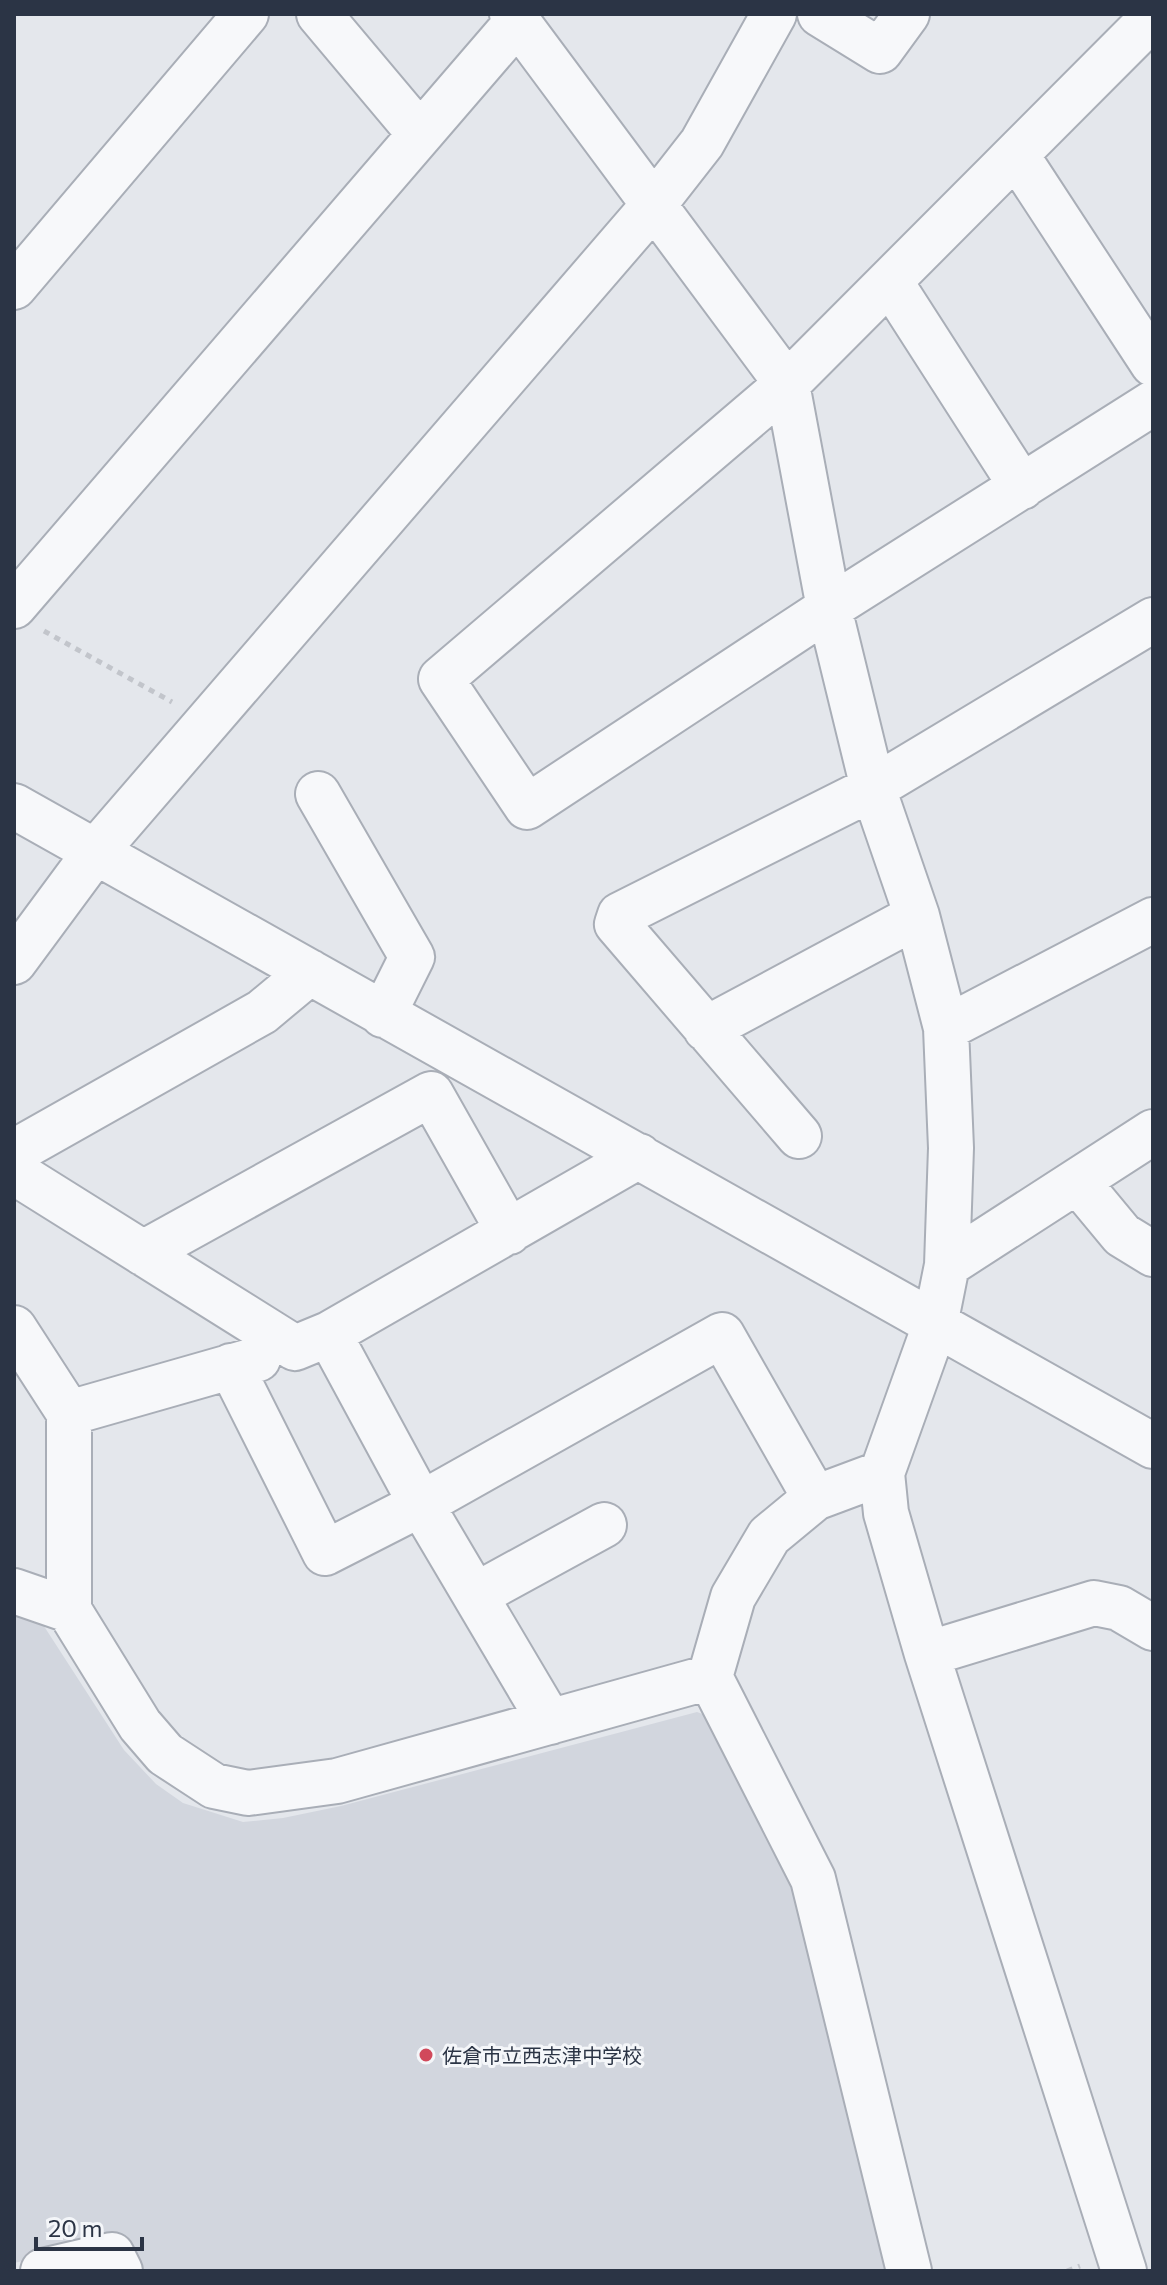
<svg xmlns="http://www.w3.org/2000/svg" width="1167" height="2285" viewBox="0 0 1167 2285" font-family="Commissioner,'Noto Sans JP',sans-serif">
  <style>
    .built { fill: #d2d6de }
    .lines { fill: none; stroke-linecap: round; stroke-linejoin: round }
    .minor-casing { stroke: #a9aeb7; stroke-width: 48 }
    .path { stroke: #c2c5cb; stroke-width: 5; stroke-dasharray: 6 6; stroke-linecap: butt }
    .minor { stroke: #f7f8fa; stroke-width: 44 }
    .poi-dot { fill: #d1495b; stroke: #f4f6f9; stroke-width: 3 }
    .labels { text-anchor: middle; dominant-baseline: central; stroke-width: 6; stroke-linejoin: round; paint-order: stroke }
    .poi-label { font-size: 20px; fill: #2b3445; stroke: #f4f6f9; text-anchor: start }
  </style>
  <rect width="100%" height="100%" fill="#e4e7ec"/>
  <path class="built" d="M14,1611L40,1620L124,1750L156,1784L183,1803L243,1822L283,1818L341,1806L697,1712L718,1720L793,1872L892,2271H138L122,2239L14,2263Z"/>
  <g class="lines">
    <g class="minor-casing">
      <path id="minor" d="M319,14L419,133
        M512,14L787,384L829,608L873,788L917,916L946,1028L951,1148L947,1265L935,1325L882,1473L815,1498L769,1536L733,1597L710,1677L813,1879L909,2271
        M820,14L880,51L907,14
        M1153,17L787,384L441,679L527,807L829,608L1153,403
        M1017,156L1153,364
        M891,283L1022,487
        M14,287L246,14
        M14,606L517,22
        M318,794L412,957L383,1015
        M14,806L1153,1446
        M14,962L96,851L652,207L702,143L774,14
        M946,1028L1153,920
        M706,1029L917,916
        M799,1136L617,924L620,915L873,788L1153,620
        M14,1152L262,1012L310,972
        M14,1172L295,1348L329,1334L639,1156
        M1078,1182L1122,1235L1153,1254
        M143,1253L431,1094L509,1232
        M947,1265L1153,1132
        M14,1328L69,1413V1610L140,1725L165,1754L214,1786L248,1793L337,1781L710,1677
        M329,1334L421,1504L550,1722
        M231,1366L325,1553L421,1504L722,1335L815,1498
        M69,1413L258,1359
        M882,1473L886,1513L927,1654L1124,2271
        M14,1591L69,1610
        M476,1595L604,1525
        M927,1654L1094,1603L1119,1608L1153,1628
        M43,2271L112,2255L120,2271"/>
    </g>
    <path class="path" d="M44,631L172,702
      M1067,2271L1080,2266"/>
    <use href="#minor" class="minor"/>
  </g>
  <circle class="poi-dot" cx="426" cy="2055" r="8"/>
  <g class="labels">
    <g class="poi-label">
      <text x="442" y="2055">佐倉市立西志津中学校</text>
    </g>
  </g>
  <rect width="1167" height="2285" fill="none" stroke="#2b3445" stroke-width="32"/>
  <path d="M36 2237v12h106v-12" fill="none" stroke="#2b3445" stroke-width="4"/>
  <text x="48" y="2237" font-size="24" fill="#2b3445" stroke="#f4f6f9" stroke-width="6" paint-order="stroke">20 m</text>
</svg>
